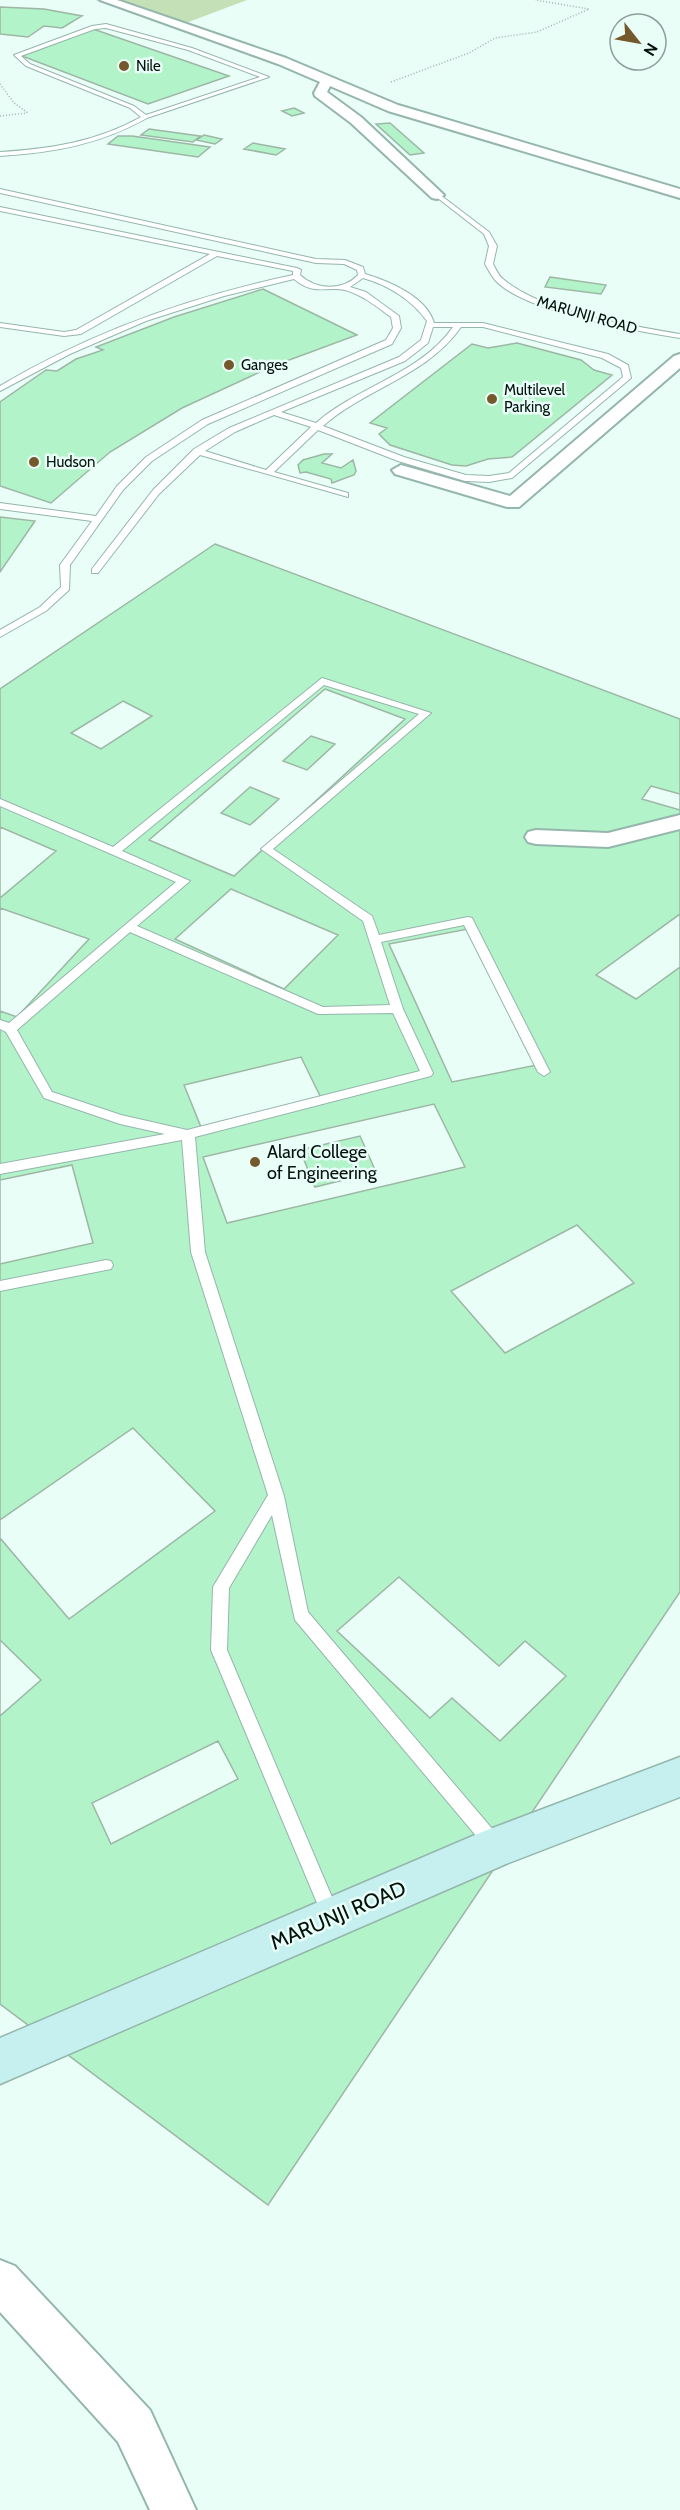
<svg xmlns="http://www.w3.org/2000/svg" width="680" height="2510" viewBox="0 0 680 2510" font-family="Cabin,sans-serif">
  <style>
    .green { fill: #c3e0b6 }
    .building { fill: #b3f3c9; stroke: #9cb7a5; stroke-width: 1.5; fill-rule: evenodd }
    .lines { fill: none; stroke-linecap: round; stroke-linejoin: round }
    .lane-casing { stroke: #94b6ac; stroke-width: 2 }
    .street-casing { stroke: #94b6ac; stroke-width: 4 }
    .secondary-casing { stroke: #94b6ac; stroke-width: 3 }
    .path { stroke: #a0b3ad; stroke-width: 1.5; stroke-dasharray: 1 2; stroke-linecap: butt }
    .lane { fill: #fff; fill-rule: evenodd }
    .street { fill: #fff; fill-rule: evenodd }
    .secondary { fill: #c6f0f0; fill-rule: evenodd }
    .poi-dot { fill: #73592b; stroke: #e9fef7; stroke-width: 2 }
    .labels { text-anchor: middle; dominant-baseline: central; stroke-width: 5; stroke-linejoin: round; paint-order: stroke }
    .far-poi-label { font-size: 15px; fill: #05110e; stroke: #e9fef7; text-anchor: start }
    .far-street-label { font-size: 15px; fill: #05110e; stroke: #e9fef7 }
    .poi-label { font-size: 18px; fill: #05110e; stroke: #e9fef7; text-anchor: start }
    .near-street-label { font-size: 21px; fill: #05110e; stroke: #e9fef7 }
  </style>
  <rect width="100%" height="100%" fill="#e9fef7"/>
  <path class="green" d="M95,0H247L178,26Z"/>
  <path class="building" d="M0,7L44,9L82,16L62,28L44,26L28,37L0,34Z
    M93,29L229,76L148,104L22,56Z
    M294,108L304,113L292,116L282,111Z
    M390,123L424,153L410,155L376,124Z
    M149,129L200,136L193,142L141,135Z
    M204,135L222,139L215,144L196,140Z
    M118,136H132L210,147L198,157L108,144Z
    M253,143L285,149L276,155L244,149Z
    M550,277L606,285L601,294L545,287Z
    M263,289L357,335L273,366L182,408L110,452L51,503L0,486V402L46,370L57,371L76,359L103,350L96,347L174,317Z
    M517,343L581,360L594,370L612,375L512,457L488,459L466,466L452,465L390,445L379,434L387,428L370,423L472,344L488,348Z
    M324,454H332L322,463L341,468L353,460L356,471L354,475L332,483L331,479L306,472L300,473L298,465L303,460Z
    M0,517L35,521L0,572Z
    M215,544L680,719V1592L268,2205L0,2004V689Z
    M325,689L405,719L234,876L149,840ZM311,736L335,744L307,770L283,761ZM250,787L279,799L250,825L221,813Z
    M123,701L152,716L101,749L71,733Z
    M651,786L680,794V810L642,799Z
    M0,827L56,851L0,898Z
    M231,889L338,935L284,989L175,939Z
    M0,908L89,939L17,1017L0,1011Z
    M680,914V967L636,999L596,975Z
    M468,929L537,1065L452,1082L389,944Z
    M301,1057L321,1098L201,1127L184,1085Z
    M434,1104L465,1167L227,1223L203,1157ZM360,1136L376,1172L315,1187L300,1150Z
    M72,1165L93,1243L0,1264V1180Z
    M577,1225L634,1283L505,1353L451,1291Z
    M133,1428L215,1511L69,1619L0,1538V1520Z
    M399,1577L499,1666L525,1641L566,1676L500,1741L452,1698L430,1718L337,1631Z
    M0,1640L41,1680L0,1716Z
    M218,1741L238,1779L111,1844L92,1803Z"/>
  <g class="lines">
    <g class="lane-casing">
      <path id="lane" d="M106,24L192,48L269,77L147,118C101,144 53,153 0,156V152C50,149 96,142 141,117L130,108L26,66L14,55L92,26ZM106,28L188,50L260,77L146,115L134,106L30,64L21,56L95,29Z
        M0,189L316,259L345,260L363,267L365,274C389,281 427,297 434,323H483L608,354L628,365L631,378L512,478L489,482L465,481L398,461L318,430L274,472L348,493V497L200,455L159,494L98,573H92V569L153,490L194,449L229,428L399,357L421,340L427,321C412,300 388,285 363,278L350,287L366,292L399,316L401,328L392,344L208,424L152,461L123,490L70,565L69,590L46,611L0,637V630L40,607L61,587L60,565L92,521L0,509V503L96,516L117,486L146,457L202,420L386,340L393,328L391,317C377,307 363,295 345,290C326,286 314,296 294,279L224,296L146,321L70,354L0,391V386C91,332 190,297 293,275V271L217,256L81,334L64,336L0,327V323L64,332L76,330L210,254L0,211V207L297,268L301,270L300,275C316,290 343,291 358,275L357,270L344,264L316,263L0,193ZM433,327H453C420,374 358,386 316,423L281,412L405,361L428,343ZM461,327H483L602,358L621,368L623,377L509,473L489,476L466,475L404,457L323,426C366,388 427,376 461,327ZM274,415L311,427L266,470L205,451L235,432Z
        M435,194H439L489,232L497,246L493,264C496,269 498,275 503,279C543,313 629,325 680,334V338C636,331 524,312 495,280C491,275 488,269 485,264L489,246L484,234L435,196Z
        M322,678L431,713L273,849L372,916L379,935L468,917L472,918L550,1072L544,1076L538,1072L464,925L381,942L403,1009L433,1073L431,1076L195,1137L205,1252L284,1496L308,1612L500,1838L503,1844L500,1850L494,1852L488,1850L295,1620L272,1515L229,1588L227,1650L340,1916L337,1922L331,1925L325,1922L211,1650L213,1587L268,1495L191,1252L182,1140L0,1174V1164L165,1134L120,1124L44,1098L6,1032L0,1029V1020L9,1023L176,882L0,806V799L113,847ZM324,685L419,714L261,849L363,921L390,1005L323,1007L137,926L190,881L122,851ZM130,932L318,1014L393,1013L420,1071L187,1130L121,1115L52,1092L17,1030Z
        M106,1260L111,1261L113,1265L111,1269L0,1291V1281Z"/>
    </g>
    <g class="street-casing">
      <path id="street" d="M100,0H117L286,58L398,105L680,189V198L388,111L330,86L327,92L361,117L444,195L437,199L432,198L351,123L315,96L314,93L320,82L278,64Z
        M680,354V368L519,507H507L395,474L392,470L401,465L510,496L674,356Z
        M680,815V829L608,847L536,844L528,842L525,837L528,832L536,830L608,833Z
        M0,2260L15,2266L150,2410L196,2510H150L118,2442L0,2312Z"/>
    </g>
    <g class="secondary-casing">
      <path id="secondary" d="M680,1757V1797L506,1864L0,2084V2038L482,1832Z"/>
    </g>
    <path class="path" d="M391,82L469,53L495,38L537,32L589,9L535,0
      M0,84L14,103L28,113
      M0,116L27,113"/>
    <use href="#lane" class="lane"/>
    <use href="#street" class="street"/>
    <use href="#secondary" class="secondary"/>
  </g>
  <g class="poi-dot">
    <circle cx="124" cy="66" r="6"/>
    <circle cx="229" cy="365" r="6"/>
    <circle cx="492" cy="399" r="6"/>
    <circle cx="34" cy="462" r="6"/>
    <circle cx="255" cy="1162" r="6"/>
  </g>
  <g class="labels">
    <g class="far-poi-label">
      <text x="136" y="66">Nile</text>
      <text x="241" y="365">Ganges</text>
      <text x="504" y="390">Multilevel<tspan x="504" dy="17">Parking</tspan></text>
      <text x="46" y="462">Hudson</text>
    </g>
    <g class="far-street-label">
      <text transform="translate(587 315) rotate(16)">MARUNJI ROAD</text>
    </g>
    <g class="poi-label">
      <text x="267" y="1152">Alard College<tspan x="267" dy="21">of Engineering</tspan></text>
    </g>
    <g class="near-street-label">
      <text transform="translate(338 1915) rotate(-23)">MARUNJI ROAD</text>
    </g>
  </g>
  <g transform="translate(638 42) rotate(121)"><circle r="28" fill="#e9fef7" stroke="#8e9f9a" stroke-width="1.5"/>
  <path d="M0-4.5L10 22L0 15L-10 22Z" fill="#73592b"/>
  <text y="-9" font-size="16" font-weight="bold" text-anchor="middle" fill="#05110e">N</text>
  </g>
</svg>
